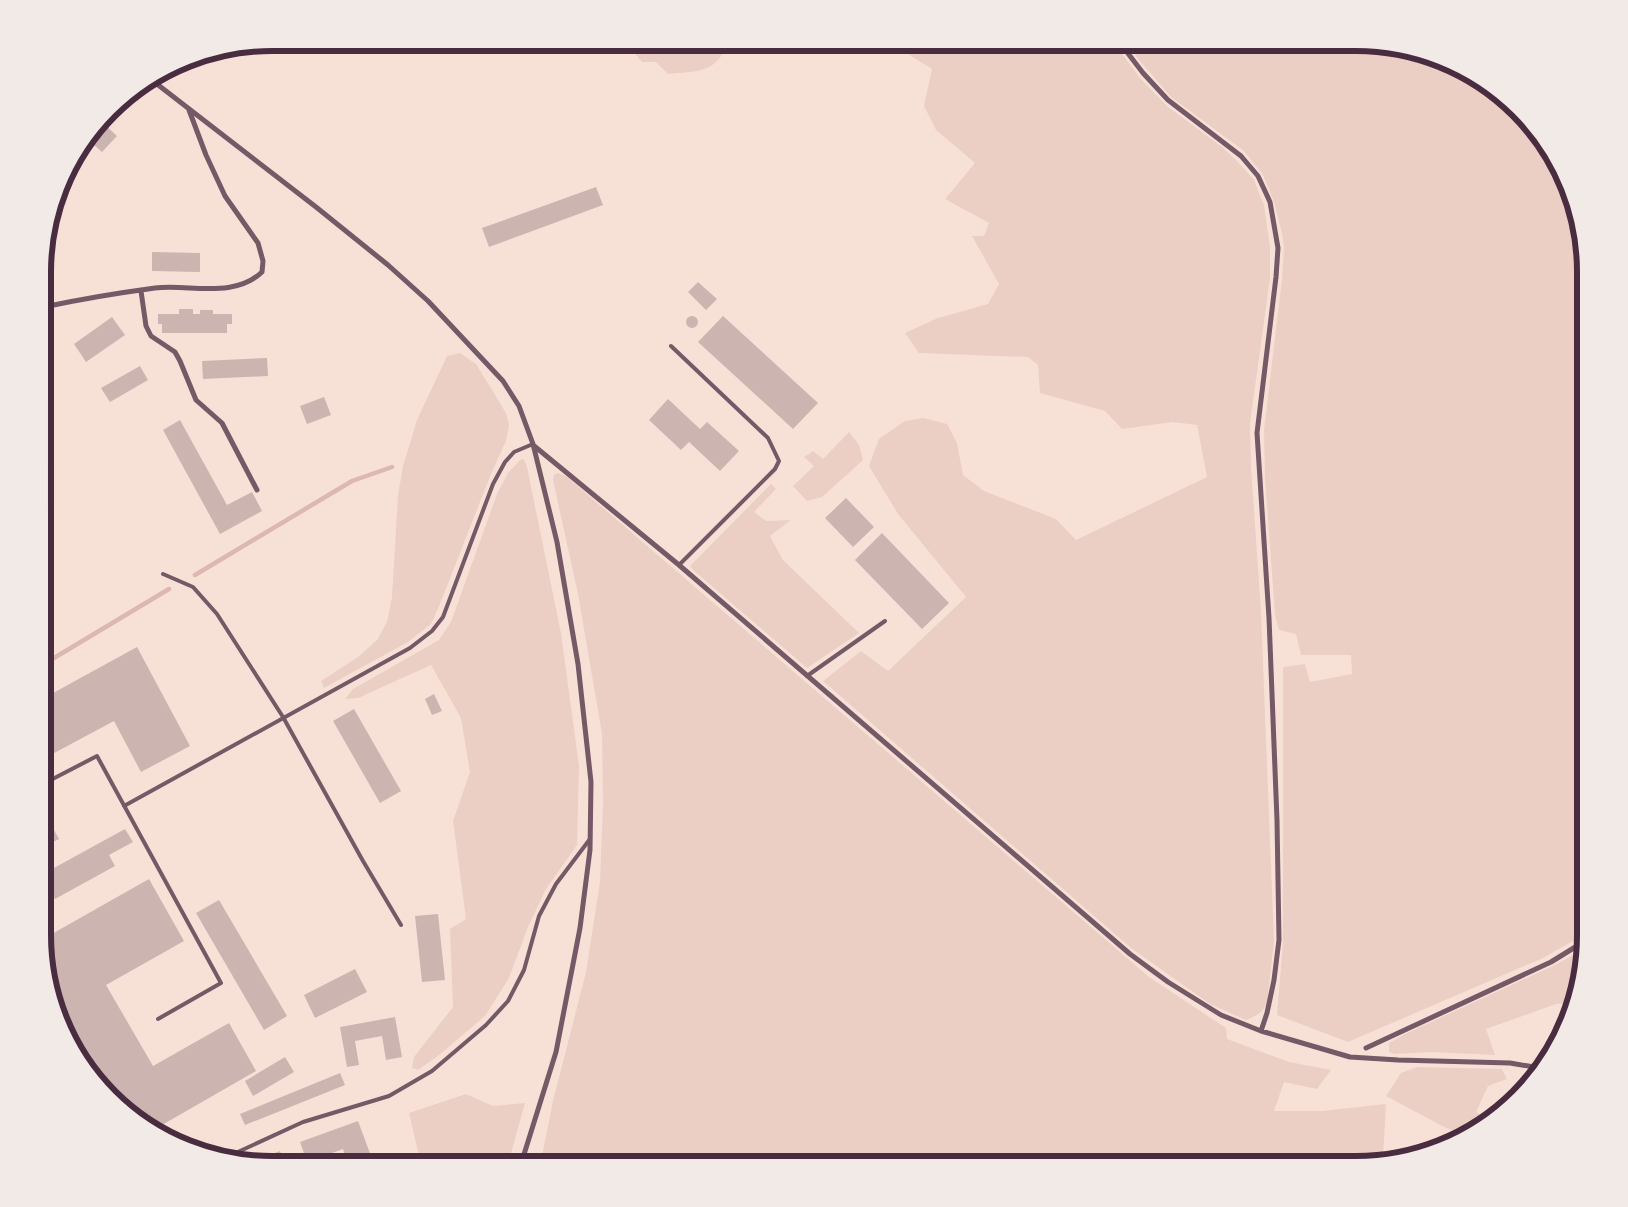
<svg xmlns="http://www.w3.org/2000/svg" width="1628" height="1207" viewBox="0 0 1628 1207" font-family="Ubuntu,sans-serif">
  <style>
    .green { fill: #ebcfc5 }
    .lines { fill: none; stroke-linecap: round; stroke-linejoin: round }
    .stream { stroke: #dcb8b0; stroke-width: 4.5 }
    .building { fill: #ccb4b1 }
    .service { stroke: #755966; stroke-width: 4 }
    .minor { stroke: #755966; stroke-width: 5 }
    .rim { fill: none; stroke: #4a2c40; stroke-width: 6 }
  </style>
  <rect width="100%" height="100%" fill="#f7e1d7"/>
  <path class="green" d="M607,43H728C716,74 697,71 668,74L656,62H642L633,51Z
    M890,43H1114L1140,78L1168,107L1222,147L1238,162L1254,180L1264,205L1270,247V278L1250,424L1251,466L1261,612L1274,942L1267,1002C1263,1013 1256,1016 1246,1020L1210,1004L1131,948L823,681L861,651L888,671L966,597L898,514L869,466L879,439L905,421L923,418L947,424L957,443L963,475L984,491L1056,519L1076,540L1207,477L1197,425L1172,422L1122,429L1105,411L1040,393L1038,365L1028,357L919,353L905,333L938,318L988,304L999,284L972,236H984L989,223L945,199L975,163L936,130L924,106L932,69Z
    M1127,43H1371L1443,60L1507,99L1562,171L1585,272V920L1582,936L1543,958L1348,1042L1277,1015L1283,943V667L1305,664L1310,682L1352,674L1351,655H1301L1296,634L1279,630L1275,615L1265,478L1264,430L1282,279L1284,247L1282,233L1274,202L1263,175L1244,151L1171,97L1139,60Z
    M460,353L476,364L506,413L509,425L506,441L491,474L440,604L431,624L408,642L324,688L321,681L358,657L377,640L387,622L392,597L398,495L403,466L417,420L447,356Z
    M849,432L859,445L863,460L822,497L807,501L793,486L814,466L804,457L813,451L823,459Z
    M524,459L527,467L561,633L579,766L577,845L546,889L528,927L509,978L485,1016L438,1056L418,1070L412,1068L414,1057L453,1007L450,929L466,919L453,821L470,772L461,718L431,665L358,698L345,699L353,689L439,640L451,622L497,494L508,473L520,460Z
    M558,473L567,477L1149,977L1226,1028L1227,1039L1289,1062L1331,1070L1317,1089L1284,1082L1274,1111H1322L1386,1104L1383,1158L1356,1164H542L543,1151L553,1101L586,972L600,882L603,804L602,734L578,594L553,480L554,475Z
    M771,484L776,489L754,512L766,521L791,520L770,536L783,560L859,633L807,668L693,570L690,566Z
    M1585,948L1573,1003L1556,1004L1486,1029L1495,1055L1431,1052L1395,1054L1389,1052V1043L1405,1034L1557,964Z
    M1417,1067L1502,1069L1507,1079L1488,1086L1476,1112L1486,1119L1466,1134L1446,1128L1386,1096L1401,1073Z
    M466,1094L493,1106L525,1103L508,1164H421L409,1113Z"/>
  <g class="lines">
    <path class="stream" d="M195,575L352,481L392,467
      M44,664L169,589"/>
  </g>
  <path class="building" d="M102,122L117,136L102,152L93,144L95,141L90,137Z
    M596,187L603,205L489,247L482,228Z
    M152,252L200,253V272L152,271Z
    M698,282L717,299L706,310L688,292Z
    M179,309H193V314H200V310H213V314H232V324H227V333H162V324H158V314H179Z
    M723,316L818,403L793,429L698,342Z
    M686 322a6 6 0 1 1 12 0a6 6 0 1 1-12 0Z
    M112,317L125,335L86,362L74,344Z
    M267,358L268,376L203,379L202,361Z
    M140,366L148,380L110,402L101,388Z
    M324,397L331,415L307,424L300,406Z
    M668,399L700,429L707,422L739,451L720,471L689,442L681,450L649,420Z
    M180,420L227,505L252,492L262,511L220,534L163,430Z
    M846,498L874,527L853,547L825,518Z
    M882,533L949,603L922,629L855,560Z
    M137,647L190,746L141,772L114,721L43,759L44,698Z
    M434,694L442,711L432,715L425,699Z
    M354,709L401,791L380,803L333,721Z
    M43,810L59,839L43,847Z
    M125,829L133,842L109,855L115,866L55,899L43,878V874Z
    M149,879L184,941L106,985L153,1066L229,1023L256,1071L155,1129L121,1108L95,1074L60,1013L43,950V939Z
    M219,900L287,1016L264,1030L196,913Z
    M438,914L445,980L422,982L415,916Z
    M355,969L367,992L315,1018L304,995Z
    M395,1017L402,1057L386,1060L382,1036L355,1041L359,1065L347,1067L340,1027Z
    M285,1057L294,1072L253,1096L245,1081Z
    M340,1073L345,1085L245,1125L240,1114Z
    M358,1121L374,1164H348L343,1149L307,1162L300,1142Z
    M280,1151L285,1164L251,1162Z"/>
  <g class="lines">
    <path class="service" d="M671,346L768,438L779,461L775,469L679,565
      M163,574L193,587L217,614L283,717L363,861L401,925
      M807,676L885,621
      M43,784L97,756L221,983L158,1019
      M124,806L410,648L432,631L443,617L493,484L505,462L514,452L533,444
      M227,1157L303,1122L389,1096L432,1071L486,1025L508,1001L524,970L539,916L556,884L590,839"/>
    <path class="minor" d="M1120,43L1143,73L1168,100L1241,156L1258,176L1270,202L1278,248L1276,277L1257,433L1269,618L1277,820L1279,940L1274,980L1267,1013L1261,1031
      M153,81L316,207L388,265L428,301L503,381L519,406L533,444L557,542L578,664L591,782L590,850L580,928L556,1052L521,1164
      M141,291L146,326L151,336L175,352L180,361L196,400L222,423L257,490
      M44,294L50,306
      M44,307C81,299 118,293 155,288C190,284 234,299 262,272L263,261L258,243L225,196L206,155L189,110
      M533,445L679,565L1130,954L1168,982L1221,1015L1261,1031L1350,1057L1398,1060L1510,1063L1540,1068
      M1366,1048L1551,962L1585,941"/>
  </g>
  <path d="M0 0H1628V1207H0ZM272 51H1356A221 221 0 0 1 1577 272V935A221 221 0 0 1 1356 1156H272A221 221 0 0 1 51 935V272A221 221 0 0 1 272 51Z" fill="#f1eae7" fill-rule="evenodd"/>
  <path class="rim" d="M272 51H1356A221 221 0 0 1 1577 272V935A221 221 0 0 1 1356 1156H272A221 221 0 0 1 51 935V272A221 221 0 0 1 272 51Z"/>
</svg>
